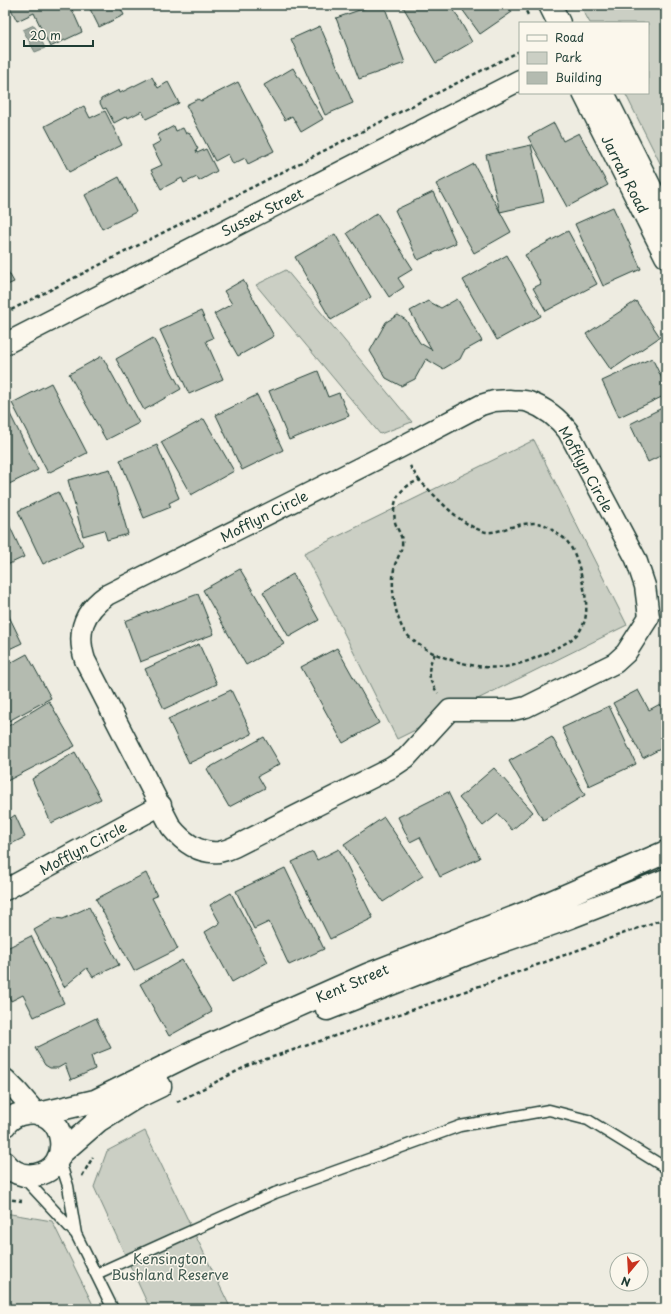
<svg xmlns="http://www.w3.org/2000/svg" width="671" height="1314" viewBox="0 0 671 1314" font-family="'Playpen Sans',sans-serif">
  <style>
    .green { fill: #cbcfc4; stroke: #75867c }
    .water { fill: #9fa89f; stroke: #6c7d74 }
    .building { fill: #b4bbb0; stroke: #1f3d34 }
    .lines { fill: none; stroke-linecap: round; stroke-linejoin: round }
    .lane-casing { stroke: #1f3d34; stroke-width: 13 }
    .street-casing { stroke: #1f3d34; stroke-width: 23 }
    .secondary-casing { stroke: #1f3d34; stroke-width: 25 }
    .primary-casing { stroke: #1f3d34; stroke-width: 25 }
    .path { stroke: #1f3d34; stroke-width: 2.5; stroke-dasharray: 4 3; stroke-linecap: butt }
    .lane { stroke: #fbf7ec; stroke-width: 10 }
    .street { stroke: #fbf7ec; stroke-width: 20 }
    .secondary { stroke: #fbf7ec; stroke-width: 22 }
    .primary { stroke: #fbf7ec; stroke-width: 22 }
    .labels { text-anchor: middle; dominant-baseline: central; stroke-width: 3; stroke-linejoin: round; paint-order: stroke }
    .street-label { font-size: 14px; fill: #1f3d34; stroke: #fbf7ec }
    .park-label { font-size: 14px; fill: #415a51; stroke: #fbf7ec }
  </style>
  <rect width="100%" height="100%" fill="#eeece1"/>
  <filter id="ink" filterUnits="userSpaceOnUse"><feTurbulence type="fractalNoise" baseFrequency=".025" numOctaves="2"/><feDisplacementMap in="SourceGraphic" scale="8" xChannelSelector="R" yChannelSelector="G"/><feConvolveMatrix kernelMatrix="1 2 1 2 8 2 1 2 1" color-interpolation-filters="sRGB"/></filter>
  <g filter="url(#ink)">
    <path class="green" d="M580,5H666V175L625,93H648V23H590Z
      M286,270L412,422L380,434L256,285Z
      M534,440L627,625L397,739L304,553Z
      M145,1131L231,1309H150L94,1187L107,1151Z
      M5,1213L52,1221L95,1309H5Z"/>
    <path class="water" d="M34,25L45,48L35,52L23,30Z"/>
    <path class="building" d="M9,5H70L82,32L50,47L34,13L17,21Z
      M88,5H119L124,15L99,27Z
      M374,5H384L405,63L359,79L336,18Z
      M402,5H451L472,42L436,63Z
      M459,5H507L512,12L480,34Z
      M320,26L353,103L325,115L291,39Z
      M293,68L323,119L301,132L292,116L285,120L264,85Z
      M152,77L158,88L168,82L179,103L146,119L142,111L128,118L127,116L114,123L106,108L103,109L100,103L101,99L119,90L120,93Z
      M238,82L274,151L248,164L245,158L233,164L228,154L215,161L186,105L198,99L201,101Z
      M84,106L90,118L105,111L122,145L69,172L45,126Z
      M554,123L563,141L579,133L608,185L567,207L528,137Z
      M174,126L176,131L183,128L186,134L189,132L198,149L196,150L197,153L206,149L217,171L199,181L197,177L184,183L182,178L161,189L151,170L162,165L152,146L161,141L157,135Z
      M531,145L544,202L500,212L486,155Z
      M474,164L511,232L474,253L436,184Z
      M119,177L136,212L102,229L85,195Z
      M433,192L456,243L418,260L395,210Z
      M613,207L641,269L603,286L575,224Z
      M377,213L413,269L398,278L404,287L389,297L347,233Z
      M568,231L597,284L546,311L533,288L541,284L525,255Z
      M335,234L371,297L331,320L295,257Z
      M507,255L541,316L497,340L463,280Z
      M5,266L14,282L5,286Z
      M243,280L274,336L238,356L214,314L232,304L224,291Z
      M457,299L458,300L482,341L464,351L460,359L443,369L426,359L415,379L401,386L386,378L370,351L386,322L398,315L406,320L420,343L432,350L410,311L428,301L441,308Z
      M636,301L660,337L611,370L586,334Z
      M201,311L213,338L206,341L223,379L189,394L160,330Z
      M153,338L181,389L144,410L116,359Z
      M102,356L139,423L106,440L69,374Z
      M652,358L666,387V395L619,417L602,381Z
      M318,371L328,397L339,393L349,416L289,440L269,391Z
      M51,383L87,453L48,473L12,403Z
      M257,395L283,450L242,470L216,415Z
      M6,406L38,470L5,486V407Z
      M666,406V453L648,462L630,424Z
      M204,419L234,471L191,495L161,442Z
      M157,445L179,498L169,503L171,507L144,518L120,460Z
      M110,469L128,534L107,540L104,530L83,536L68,480Z
      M58,492L83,545L43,564L18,511Z
      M5,516L24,557L5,566Z
      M240,569L284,644L246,665L203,590Z
      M293,574L319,620L289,637L263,592Z
      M198,594L214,634L140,662L125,621Z
      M5,608L22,643L5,651Z
      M199,644L217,684L164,709L145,669Z
      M337,648L379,723L343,743L301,667Z
      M27,654L51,698L5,723V666Z
      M231,690L252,734L189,763L168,719Z
      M638,690L649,710L660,704L666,716V746L643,758L613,703Z
      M49,701L75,746L5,782V728Z
      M609,706L636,764L589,786L562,728Z
      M264,737L280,764L258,776L265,788L229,807L207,769Z
      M552,737L585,795L543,820L509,761Z
      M75,752L101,799L51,823L32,779Z
      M494,768L533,812L512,830L498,814L483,826L459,798Z
      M448,792L480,858L440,877L420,837L410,842L398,817Z
      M15,815L25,837L5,847V822Z
      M384,817L423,876L383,902L344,844Z
      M339,849L373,918L330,939L292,862L313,852L317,860Z
      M285,868L324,949L289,965L269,922L254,929L236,891Z
      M146,873L157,896L152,898L178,949L134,971L96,899Z
      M231,893L268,962L232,982L205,932L220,923L210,905Z
      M89,907L119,965L93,977L87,968L64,987L34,930L55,918L63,919Z
      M31,936L64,1003L34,1017L23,995L11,1001L5,988V949Z
      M182,960L212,1012L169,1036L140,984Z
      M96,1018L111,1048L91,1056L95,1069L71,1080L65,1064L58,1068H50L45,1065L35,1048Z"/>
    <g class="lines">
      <g class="lane-casing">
        <path id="lane" d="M59,1158L68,1186L76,1234L113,1309
          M23,1177L76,1234
          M96,1274L275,1193L460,1126L549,1110L588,1120L666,1168"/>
      </g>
      <g class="street-casing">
        <path id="street" d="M5,344L520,80
          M510,400C516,401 524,400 529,402C545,408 558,418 568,431L636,559L645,586L649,617L626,653L615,663L526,707L513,710H450L406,758L391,768L234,847C230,849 224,851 219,852C199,854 183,842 171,827L85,660C76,632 83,612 107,595L399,448L481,405L494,401Z
          M5,890L161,805
          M5,1079L18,1092L36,1113"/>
      </g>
      <g class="secondary-casing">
        <path id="secondary" d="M550,5L559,23
          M584,93L666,256
          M603,93L666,219"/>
      </g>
      <g class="primary-casing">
        <path id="primary" d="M327,1009L474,951L560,921L666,880
          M39,1114L95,1101L194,1052L367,975L528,912L666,852
          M5,1125C10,1118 17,1114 26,1113C66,1106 76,1169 35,1175C23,1177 12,1172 5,1163
          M60,1154L98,1121L135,1098L160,1086"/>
      </g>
      <path class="path" d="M523,5L528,15
        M660,277L666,288
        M5,313L520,51
        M410,466L419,480C404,486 394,495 394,513C395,517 394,521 396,525C399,533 403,537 402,546C401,554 395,561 394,569C391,588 394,608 401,625C413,654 477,671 505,667C524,664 541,656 558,647C567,643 578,636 582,627C589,615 586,597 583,584C580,569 576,552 566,540C563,537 559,535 556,533C552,530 549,527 545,525C535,521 521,524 511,527C504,529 494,533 486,532C459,525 439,499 419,480
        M435,654C426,667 428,681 438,693
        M177,1102L249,1065L441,1000L666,918
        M82,1176L93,1157
        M5,1199L22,1201"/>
      <use href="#lane" class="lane"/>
      <use href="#street" class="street"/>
      <use href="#secondary" class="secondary"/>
      <use href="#primary" class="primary"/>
    </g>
  </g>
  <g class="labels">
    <g class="street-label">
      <text transform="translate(625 174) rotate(63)">Jarrah Road</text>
      <text transform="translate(262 212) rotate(-27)">Sussex Street</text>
      <text transform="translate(586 469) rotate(61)">Mofflyn Circle</text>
      <text transform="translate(264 516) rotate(-27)">Mofflyn Circle</text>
      <text transform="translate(83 848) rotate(-28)">Mofflyn Circle</text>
      <text transform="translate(352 983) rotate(-23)">Kent Street</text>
    </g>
    <g class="park-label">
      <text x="170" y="1258">Kensington<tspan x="170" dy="16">Bushland Reserve</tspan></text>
    </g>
  </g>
  <rect width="671" height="1314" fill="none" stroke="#fbf7ec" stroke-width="20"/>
  <rect x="10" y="10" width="651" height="1294" fill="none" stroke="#1f3d34" stroke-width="1.5" filter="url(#ink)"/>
  <rect x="519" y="22" width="130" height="72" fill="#fbf7ec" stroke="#a3ada2"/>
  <rect x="527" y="35" width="20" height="6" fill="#fbf7ec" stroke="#a3ada2"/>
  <text x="555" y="42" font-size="12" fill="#1f3d34">Road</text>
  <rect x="527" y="52" width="20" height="12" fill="#cbcfc4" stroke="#a3ada2"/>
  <text x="555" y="62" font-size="12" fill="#1f3d34">Park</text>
  <rect x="527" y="72" width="20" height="12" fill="#b4bbb0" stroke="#a3ada2"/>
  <text x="555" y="82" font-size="12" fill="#1f3d34">Building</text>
  <g transform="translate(629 1272) rotate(198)"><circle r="19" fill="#fbf7ec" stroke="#a3ada2"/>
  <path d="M0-3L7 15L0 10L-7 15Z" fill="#c8321e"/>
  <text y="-6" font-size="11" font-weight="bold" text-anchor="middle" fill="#1f3d34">N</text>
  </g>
  <path d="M24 40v6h69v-6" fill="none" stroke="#1f3d34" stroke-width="2"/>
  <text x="30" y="40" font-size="12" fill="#1f3d34" stroke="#fbf7ec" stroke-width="3" paint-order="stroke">20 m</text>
</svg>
